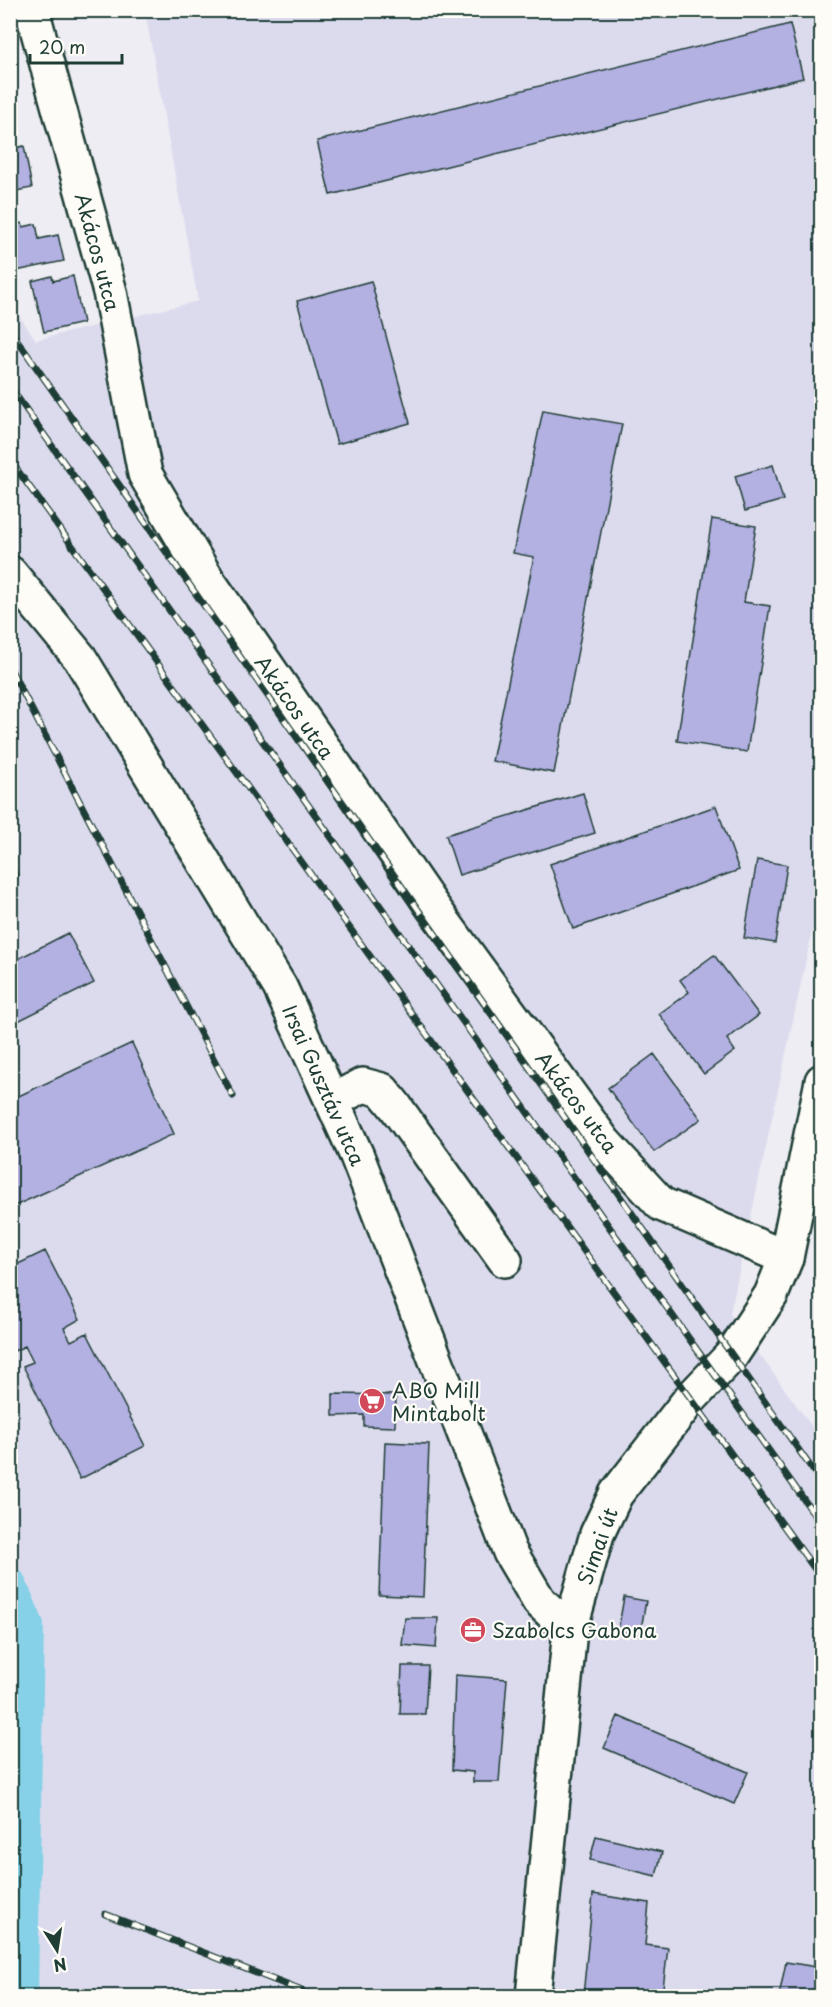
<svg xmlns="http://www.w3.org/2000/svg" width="832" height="2007" viewBox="0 0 832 2007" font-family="'Playpen Sans',sans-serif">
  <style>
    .built { fill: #dcdbee }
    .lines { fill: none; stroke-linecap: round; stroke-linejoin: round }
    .canal { stroke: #86d1e7; stroke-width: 32 }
    .building { fill: #b3b0e2; stroke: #1f3d34; stroke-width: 1.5 }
    .minor-casing { stroke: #1f3d34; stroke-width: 38 }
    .major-casing { stroke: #1f3d34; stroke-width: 38 }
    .minor { stroke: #fdfcf7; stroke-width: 33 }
    .major { stroke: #fdfcf7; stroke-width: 33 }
    .rail-casing { stroke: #1f3d34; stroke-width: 7 }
    .rail { stroke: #fdfcf7; stroke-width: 4.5; stroke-dasharray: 14; stroke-linecap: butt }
    .labels { text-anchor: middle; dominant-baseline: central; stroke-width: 4.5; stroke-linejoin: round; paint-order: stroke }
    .street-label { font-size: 20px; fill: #1f3d34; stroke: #fdfcf7 }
    .poi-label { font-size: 20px; fill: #1f3d34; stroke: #fdfcf7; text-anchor: start }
  </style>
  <rect width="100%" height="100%" fill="#eeedf3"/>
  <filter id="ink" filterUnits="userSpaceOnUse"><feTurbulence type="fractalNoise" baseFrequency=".0167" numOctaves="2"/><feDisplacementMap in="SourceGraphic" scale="12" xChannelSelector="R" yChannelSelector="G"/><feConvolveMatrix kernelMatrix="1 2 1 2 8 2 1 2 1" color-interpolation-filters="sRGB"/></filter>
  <g filter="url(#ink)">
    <path class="built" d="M145,11H821V890L730,1314L821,1439V1996H11L10,303L36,340L198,301Z"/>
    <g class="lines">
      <path class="canal" d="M10,1583L28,1625L22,1996"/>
    </g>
    <path class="building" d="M790,24L803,78L330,195L317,141Z
      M24,146L32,188L10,192V149Z
      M22,223L23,227L36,224L39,239L58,235L64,261L11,272L10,225Z
      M52,276L53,281L73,276L83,323L44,332L32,281Z
      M371,281L410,423L337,444L297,301Z
      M543,410L622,424L554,773L492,761L534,557L513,553Z
      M773,465L783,500L745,511L735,476Z
      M822,518V540L816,539Z
      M712,519L756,526L744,602L770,606L747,752L677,741Z
      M583,793L595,833L459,875L446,835Z
      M716,806L739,870L573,929L550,864Z
      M10,848L18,877L10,879Z
      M757,860L787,865L775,943L744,938Z
      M68,933L94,983L10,1025V963Z
      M714,955L759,1015L727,1039L735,1051L704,1074L659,1014L689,992L680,980Z
      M132,1043L174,1134L10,1208V1100Z
      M654,1054L701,1119L654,1152L608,1088Z
      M45,1251L80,1319L64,1328L71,1341L87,1333L145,1446L80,1479L23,1366L33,1362L25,1346L10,1353V1268Z
      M333,1394L396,1395L395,1427L364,1426V1415L333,1416Z
      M385,1442L429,1444L423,1597L379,1595Z
      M624,1597L646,1601L640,1635L618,1631Z
      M405,1618H438L436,1648L402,1645Z
      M402,1666H428L425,1714H400Z
      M455,1675L507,1679L499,1782H473V1772L452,1770Z
      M618,1716L748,1772L734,1804L604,1748Z
      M596,1836L662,1852L656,1876L590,1860Z
      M593,1894L649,1903L645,1945L668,1948L662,1996H583Z
      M786,1962L822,1968V1996H779Z"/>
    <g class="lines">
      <g class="minor-casing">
        <path id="minor" d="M32,10L110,292L145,474L207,579L432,906L604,1142L661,1204L786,1258
          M10,573L80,658L280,987L357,1156L510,1552L539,1601L570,1630
          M332,1101L363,1085L382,1090L395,1106L505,1260"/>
      </g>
      <g class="major-casing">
        <path id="major" d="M533,1996L570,1630L597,1534L616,1494L690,1399L731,1356L771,1295L786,1258L822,1081"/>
      </g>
      <use href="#minor" class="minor"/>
      <use href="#major" class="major"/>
      <g class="rail-casing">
        <path id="rail" d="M10,330L822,1483
          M10,387L822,1525
          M10,460L822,1579
          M10,668L233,1096
          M105,1914L315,1996"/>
      </g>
      <use href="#rail" class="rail"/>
    </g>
  </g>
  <defs>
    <g id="supermarket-disc" transform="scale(1.35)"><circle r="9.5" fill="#d1495b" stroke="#fdfcf7"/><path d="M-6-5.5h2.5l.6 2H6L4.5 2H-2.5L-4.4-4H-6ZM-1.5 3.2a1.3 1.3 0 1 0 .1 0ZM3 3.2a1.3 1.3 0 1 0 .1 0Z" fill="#fff"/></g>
    <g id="office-disc" transform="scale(1.35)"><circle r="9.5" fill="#d1495b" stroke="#fdfcf7"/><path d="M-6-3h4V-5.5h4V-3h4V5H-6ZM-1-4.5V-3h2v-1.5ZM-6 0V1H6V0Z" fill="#fff"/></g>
  </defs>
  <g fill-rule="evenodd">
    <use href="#supermarket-disc" x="372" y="1401"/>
    <use href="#office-disc" x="473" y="1630"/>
  </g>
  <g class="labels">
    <g class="street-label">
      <text transform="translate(98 252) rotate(75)">Akácos utca</text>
      <text transform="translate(295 707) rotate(55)">Akácos utca</text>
      <text transform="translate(324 1085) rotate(66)">Irsai Gusztáv utca</text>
      <text transform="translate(577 1102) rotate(53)">Akácos utca</text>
      <text transform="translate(597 1546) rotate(-70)">Simai út</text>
    </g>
    <g class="poi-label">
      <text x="392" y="1390">ABO Mill<tspan x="392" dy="23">Mintabolt</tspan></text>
      <text x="492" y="1630">Szabolcs Gabona</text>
    </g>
  </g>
  <rect width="832" height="2007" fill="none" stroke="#fdfcf7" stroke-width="36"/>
  <rect x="18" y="18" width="796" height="1971" fill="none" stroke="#1f3d34" stroke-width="2" filter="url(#ink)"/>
  <g transform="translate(57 1950) rotate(168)" stroke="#fdfcf7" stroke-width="4.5" paint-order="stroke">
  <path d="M0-4.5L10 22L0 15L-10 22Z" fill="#1f3d34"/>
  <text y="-9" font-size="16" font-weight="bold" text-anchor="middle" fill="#1f3d34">N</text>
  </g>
  <path d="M30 54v9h92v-9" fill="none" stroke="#1f3d34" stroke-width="3"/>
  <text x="39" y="54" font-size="18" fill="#1f3d34" stroke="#fdfcf7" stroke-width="4.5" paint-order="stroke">20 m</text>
</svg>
